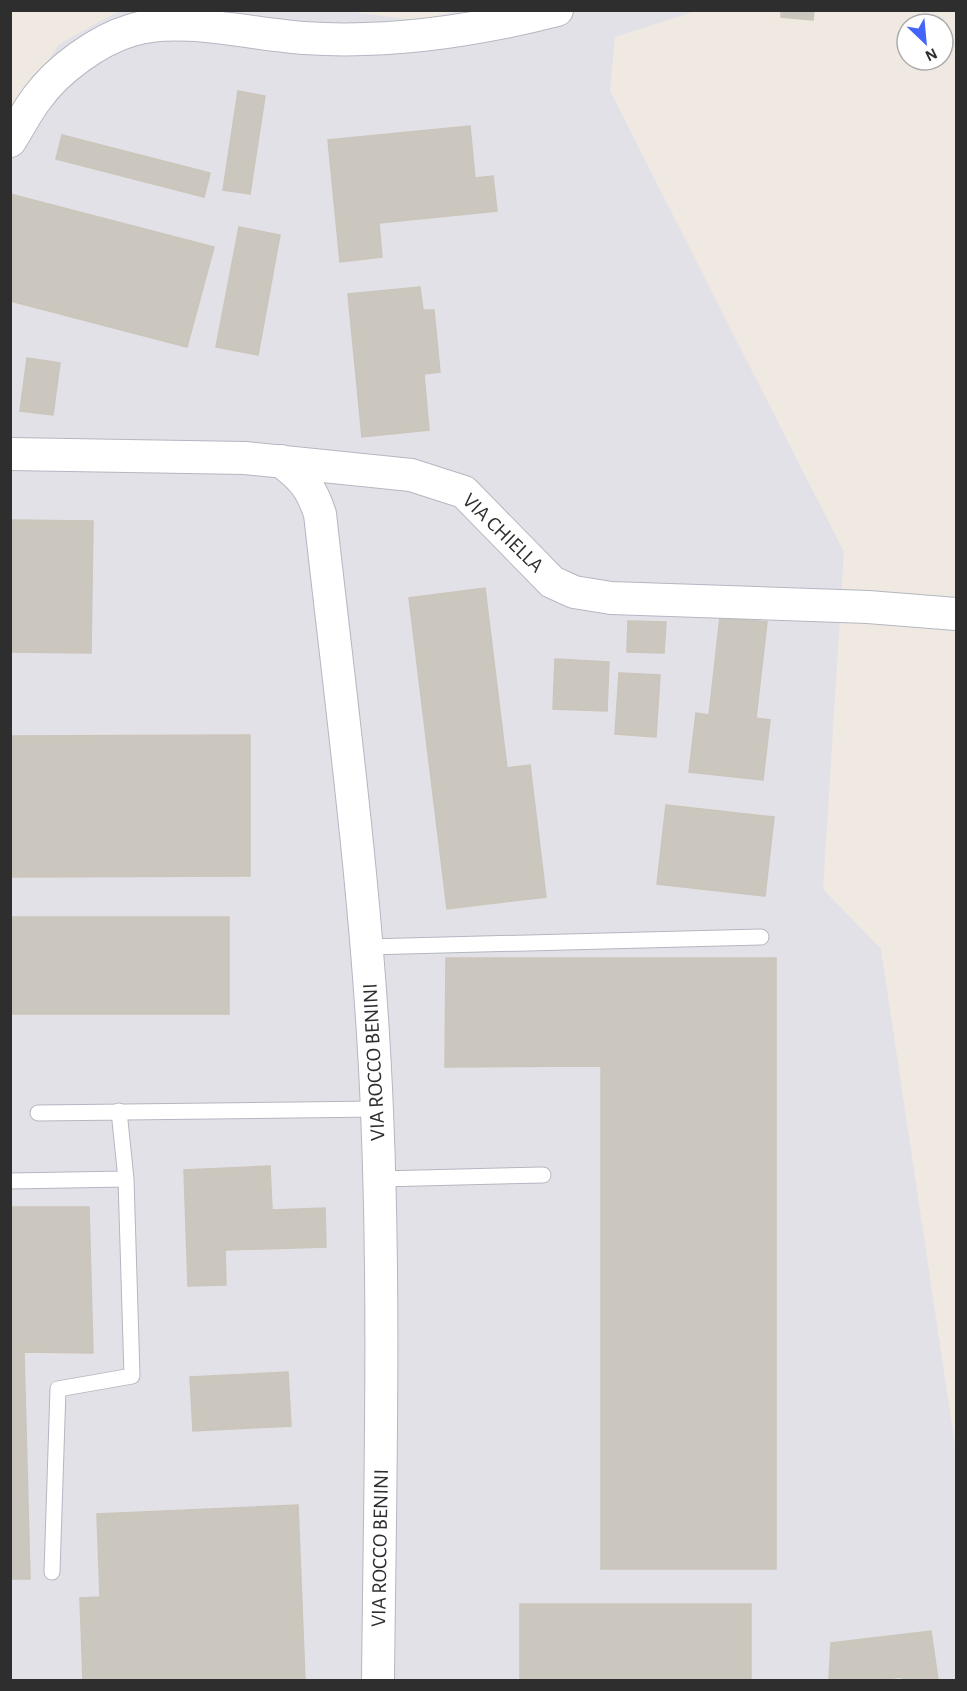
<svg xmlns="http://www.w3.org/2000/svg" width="967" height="1691" viewBox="0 0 967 1691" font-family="'Alegreya Sans',sans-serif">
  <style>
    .industrial { fill: #e3e1e8 }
    .building { fill: #cbc7bf; stroke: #cbc5ba; stroke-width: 1.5 }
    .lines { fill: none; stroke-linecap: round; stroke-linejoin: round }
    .lane-casing { stroke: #b4b7c1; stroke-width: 17 }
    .street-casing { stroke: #b4b7c1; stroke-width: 34 }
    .lane { stroke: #fff; stroke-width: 15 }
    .street { stroke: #fff; stroke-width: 32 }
    .labels { text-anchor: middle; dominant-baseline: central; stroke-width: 5; stroke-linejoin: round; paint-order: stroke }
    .street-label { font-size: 21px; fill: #2e2e2e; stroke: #fff }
  </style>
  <rect width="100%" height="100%" fill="#efe9e1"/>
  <path class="industrial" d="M337,10L422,21L459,10L696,11L615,37L610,91L844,552L823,889L881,949L956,1452V1680H11L10,121L59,44L119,11Z"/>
  <path class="building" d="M781,10H814L813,20L781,17Z
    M238,91L265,96L250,194L223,190Z
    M470,126L475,178L493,176L497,211L379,223L382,257L340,262L328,140Z
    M62,135L210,173L204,197L56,159Z
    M10,194L214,247L187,347L10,301Z
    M239,227L280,235L258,355L216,347Z
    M420,287L423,310H434L440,372L424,374L429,430L362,437L348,294Z
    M27,358L60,363L53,415L20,411Z
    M10,520L93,521L91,653L10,652Z
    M485,588L507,768L530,765L546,897L447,909L409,598Z
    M720,617L767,622L756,718L770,720L763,780L689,772L696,713L709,715Z
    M628,621L666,622L664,653L627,652Z
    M555,659L609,662L607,711L553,709Z
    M619,673L660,675L656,737L615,734Z
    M250,735V876L10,877V736Z
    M666,805L774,817L765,896L657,884Z
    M10,917H229V1014H10Z
    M446,958H776V1569H601V1066L445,1067Z
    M270,1166L272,1210L325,1208L326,1247L225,1250L226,1285L188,1286L184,1170Z
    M10,1207H89L93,1353L24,1352L30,1579H10Z
    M288,1372L291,1426L193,1431L190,1377Z
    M298,1505L305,1680H83L80,1598L100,1597L97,1514Z
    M520,1604H751V1680H520Z
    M931,1631L938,1680H902V1677L876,1680H829L831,1643Z"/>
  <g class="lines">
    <g class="lane-casing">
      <path id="lane" d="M367,947L761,937
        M38,1113L377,1109
        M380,1179L543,1175
        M10,1181L126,1179
        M52,1572L58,1389L132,1376L126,1179L119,1111"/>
    </g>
    <g class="street-casing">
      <path id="street" d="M10,141C19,127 27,111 37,98C58,69 98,40 132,30C179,15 255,35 304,38C390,44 475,31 557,10
        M10,454L245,458L411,475L464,492L552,582L574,592L611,598L868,607L956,614
        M281,461C303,478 311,487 320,514C342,712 369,911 377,1111C385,1300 380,1491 378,1680"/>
    </g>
    <use href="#lane" class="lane"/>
    <use href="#street" class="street"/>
  </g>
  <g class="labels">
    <g class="street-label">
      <text transform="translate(503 533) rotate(44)">VIA CHIELLA</text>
      <text transform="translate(374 1062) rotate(-93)">VIA ROCCO BENINI</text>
      <text transform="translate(380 1548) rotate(-89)">VIA ROCCO BENINI</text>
    </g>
  </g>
  <rect width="967" height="1691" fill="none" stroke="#2e2e2e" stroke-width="24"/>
  <g transform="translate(925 42) rotate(154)"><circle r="28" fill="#ffffff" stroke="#ababab" stroke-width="1.5"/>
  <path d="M0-4.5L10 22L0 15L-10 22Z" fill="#4264fb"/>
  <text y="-9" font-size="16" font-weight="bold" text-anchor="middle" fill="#2e2e2e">N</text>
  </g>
</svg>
